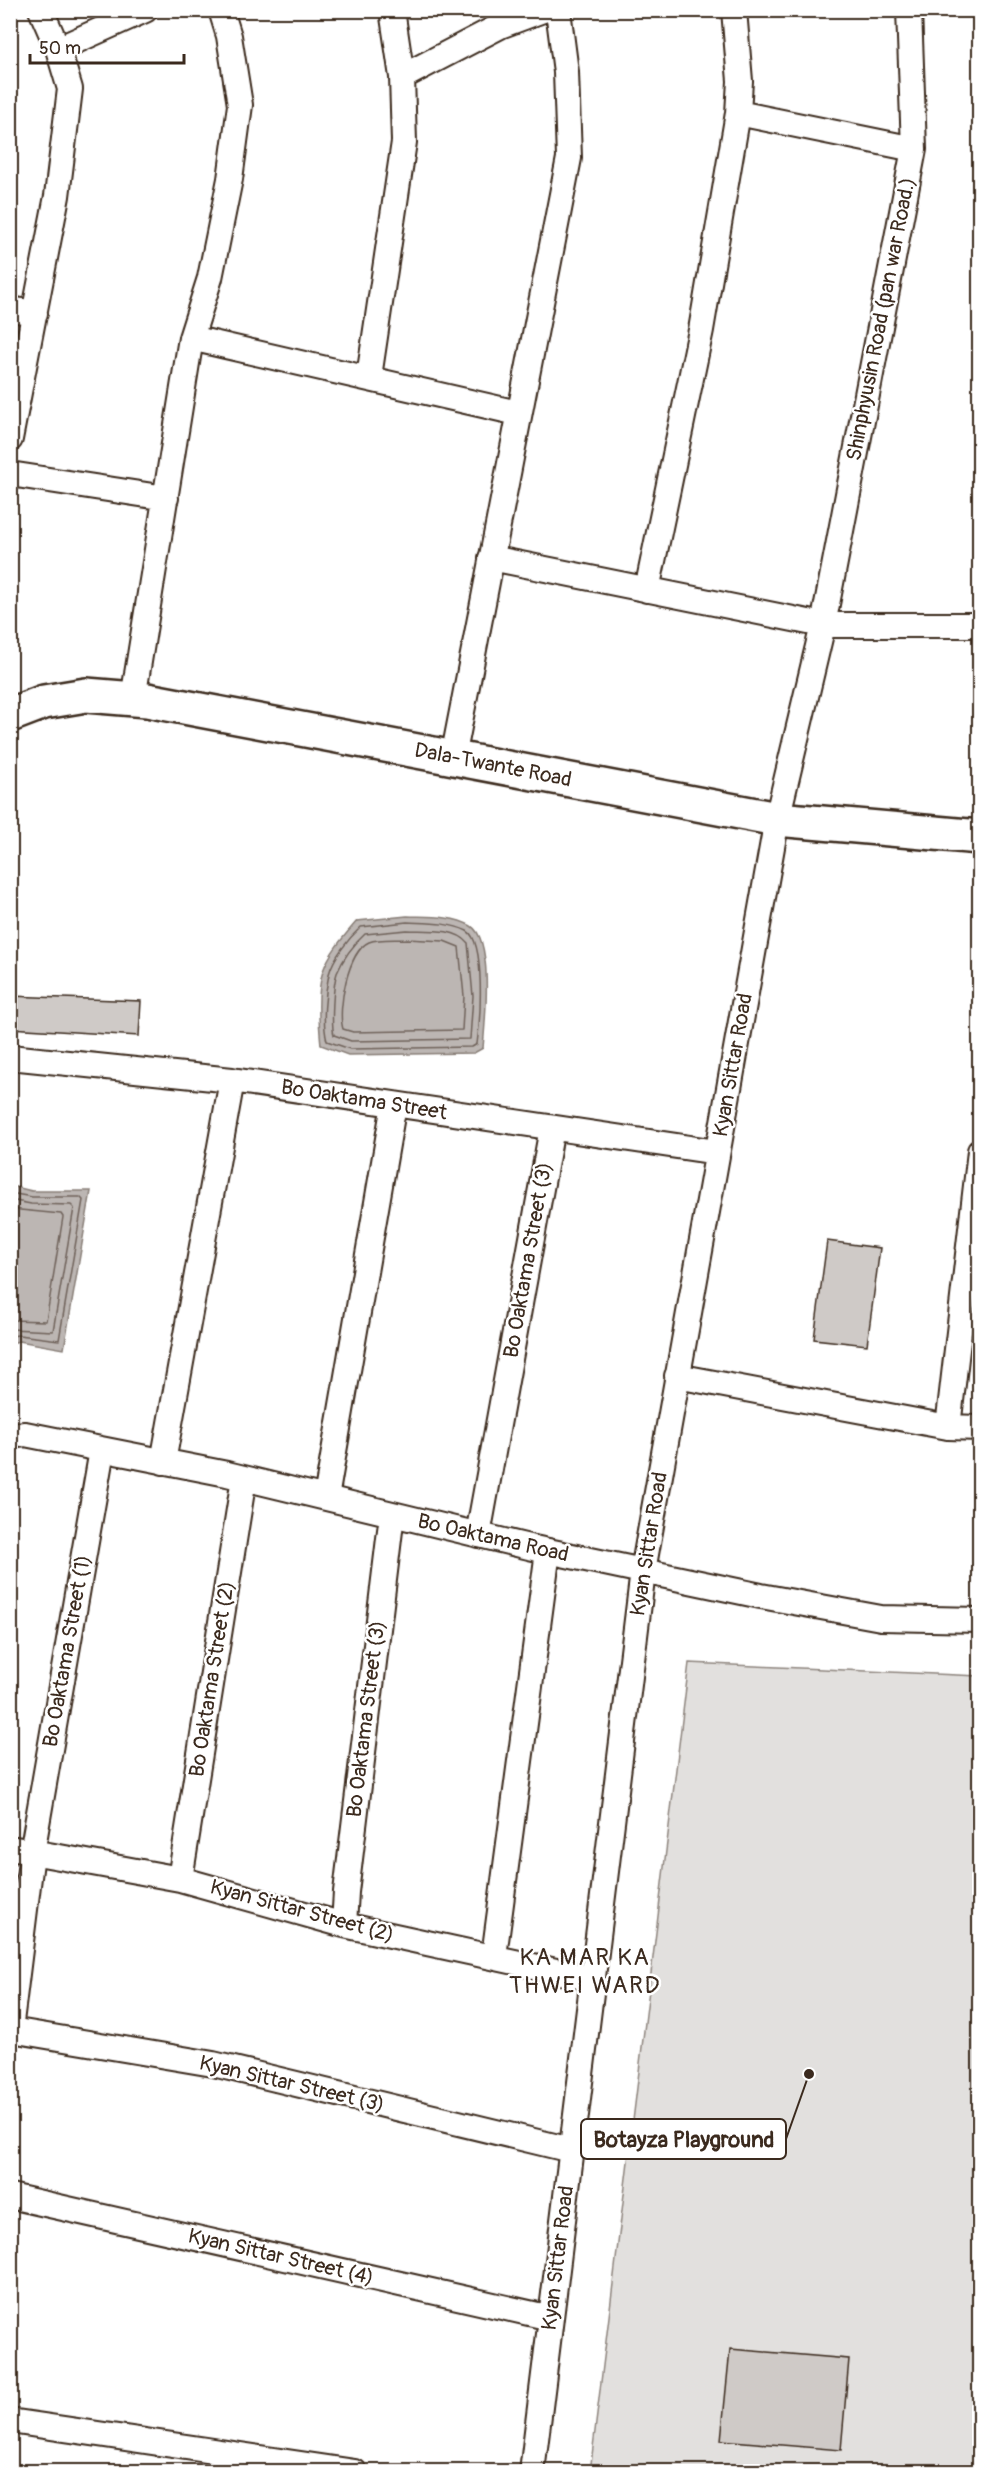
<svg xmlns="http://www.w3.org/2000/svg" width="990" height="2482" viewBox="0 0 990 2482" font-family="Pangolin,sans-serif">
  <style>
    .green { fill: #e2e0de; stroke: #8e857e; stroke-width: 1.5 }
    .water { fill: #bcb6b3; stroke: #887e77; stroke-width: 1.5 }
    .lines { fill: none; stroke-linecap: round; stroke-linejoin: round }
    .shore { stroke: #6f625a; stroke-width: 1.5 }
    .building { fill: #cfcac7; stroke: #3b2a1e; stroke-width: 1.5 }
    .street-casing { stroke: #3b2a1e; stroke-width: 28 }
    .secondary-casing { stroke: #3b2a1e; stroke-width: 38 }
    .street { stroke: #fff; stroke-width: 24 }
    .secondary { stroke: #fff; stroke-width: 33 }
    .labels { text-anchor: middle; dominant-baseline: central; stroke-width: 5; stroke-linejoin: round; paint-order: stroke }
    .street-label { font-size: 21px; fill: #3b2a1e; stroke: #fff }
    .quarter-label { font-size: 24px; letter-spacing: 1.5px; fill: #3b2a1e; stroke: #fff }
    .leader { fill: none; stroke: #3b2a1e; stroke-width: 2 }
    .callout-dot { fill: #3b2a1e; stroke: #fff; stroke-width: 2 }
    .callout { fill: #fff; stroke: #3b2a1e; stroke-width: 2 }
    .callout-label { font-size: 22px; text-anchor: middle; font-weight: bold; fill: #3b2a1e }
  </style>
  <rect width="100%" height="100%" fill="#fff"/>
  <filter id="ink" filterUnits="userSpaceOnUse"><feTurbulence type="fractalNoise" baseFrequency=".0167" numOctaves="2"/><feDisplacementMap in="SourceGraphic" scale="12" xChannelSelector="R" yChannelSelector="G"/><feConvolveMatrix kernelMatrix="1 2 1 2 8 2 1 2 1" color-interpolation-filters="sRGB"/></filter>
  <g filter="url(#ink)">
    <path class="green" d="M689,1663L979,1676V2471L590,2472Z"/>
    <path class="water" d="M407,916C427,917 452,915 471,926C494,940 485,1023 483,1048L474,1053L348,1055L321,1045C319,1025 317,989 323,971C329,953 345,935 357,921Z
      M11,1186L32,1191H91L64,1349L19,1341L11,1343Z"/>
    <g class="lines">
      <path class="shore" d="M407,922C426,923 449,922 467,931C486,942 480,1023 477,1044L472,1047L350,1049L327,1041C322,1023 325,992 329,974C333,958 349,938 361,927Z
        M407,930C425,931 455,927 468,943L473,996L470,1039L351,1041L334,1035C331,1024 333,984 337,973C343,959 354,944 365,934Z
        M407,939L444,941L459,947L464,996L462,1030L353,1032L343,1029C337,1010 348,951 369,942C379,938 396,940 407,939Z
        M10,1193L32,1197H80L83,1200L59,1340L19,1335L10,1336
        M10,1200L31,1204L71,1205L74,1208L53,1331L10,1329
        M10,1209L61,1214L63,1217L46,1321L10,1320"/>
    </g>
    <path class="building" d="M10,996L141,1001L139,1036L10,1028Z
      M827,1241L880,1248L867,1345L814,1339Z
      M730,2349L849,2359L841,2450L721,2440Z"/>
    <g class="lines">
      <g class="street-casing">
        <path id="street" d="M41,10L58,49
          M221,10L229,36L240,105L230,179L210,278L191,338L518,413
          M402,77L500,26L543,10
          M738,113L914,149
          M10,309L35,313
          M369,377L404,142L402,77L392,10
          M10,439L57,196L70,89L58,49L145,10
          M10,474L166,498
          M491,558L823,625H980
          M647,590L701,330L738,113L740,81L734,10
          M133,699L191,338
          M453,758L569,158L566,72L558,10
          M10,1057L232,1080L717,1152
          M677,1376L948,1427L980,1428
          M948,1427L980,1151
          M10,1436L25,1434L227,1474L529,1547L761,1596L881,1618L980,1620
          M163,1462L232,1080
          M326,1498L394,1104
          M478,1535L552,1128
          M10,1848L180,1879L344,1925L593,1979
          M180,1879L244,1478
          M344,1925L346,1892L392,1514
          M494,1956L548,1551
          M10,2030L32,1853L102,1450
          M11,2030L213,2064L571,2150
          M10,2196L551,2318
          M10,2421L355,2472
          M532,2472L643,1571L777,819L823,625L914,149L909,10"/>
      </g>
      <g class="secondary-casing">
        <path id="secondary" d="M10,715L44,702L86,695L147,700L777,819L980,837"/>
      </g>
      <use href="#street" class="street"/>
      <use href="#secondary" class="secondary"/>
    </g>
  </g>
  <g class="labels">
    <g class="street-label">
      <text transform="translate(881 319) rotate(-79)">Shinphyusin Road (pan war Road.)</text>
      <text transform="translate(493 765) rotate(11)">Dala-Twante Road</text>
      <text transform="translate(733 1065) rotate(-80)">Kyan Sittar Road</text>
      <text transform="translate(364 1100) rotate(9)">Bo Oaktama Street</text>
      <text transform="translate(528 1260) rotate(-80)">Bo Oaktama Street (3)</text>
      <text transform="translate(493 1538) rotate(13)">Bo Oaktama Road</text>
      <text transform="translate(649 1544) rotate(-81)">Kyan Sittar Road</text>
      <text transform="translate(67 1651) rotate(-80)">Bo Oaktama Street (1)</text>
      <text transform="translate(212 1679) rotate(-81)">Bo Oaktama Street (2)</text>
      <text transform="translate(366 1719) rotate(-83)">Bo Oaktama Street (3)</text>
      <text transform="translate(302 1911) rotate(15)">Kyan Sittar Street (2)</text>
      <text transform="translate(292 2084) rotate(13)">Kyan Sittar Street (3)</text>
      <text transform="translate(281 2257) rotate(13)">Kyan Sittar Street (4)</text>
      <text transform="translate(558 2258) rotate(-83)">Kyan Sittar Road</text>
    </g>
    <g class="quarter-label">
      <text x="585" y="1957">KA MAR KA<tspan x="585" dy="28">THWEI WARD</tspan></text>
    </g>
  </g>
  <path class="leader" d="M809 2074L786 2139"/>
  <circle class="callout-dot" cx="809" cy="2074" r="6"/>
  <rect class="callout" x="581" y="2119" width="205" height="40" rx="6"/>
  <g class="callout-label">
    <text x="684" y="2147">Botayza Playground</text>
  </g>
  <rect width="990" height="2482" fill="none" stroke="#fff" stroke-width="36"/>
  <rect x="18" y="18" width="954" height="2446" fill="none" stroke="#3b2a1e" stroke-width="2" filter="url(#ink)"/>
  <path d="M30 54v9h154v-9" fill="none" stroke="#3b2a1e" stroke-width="3"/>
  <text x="39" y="54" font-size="18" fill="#3b2a1e" stroke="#ffffff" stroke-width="4.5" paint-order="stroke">50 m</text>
</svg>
